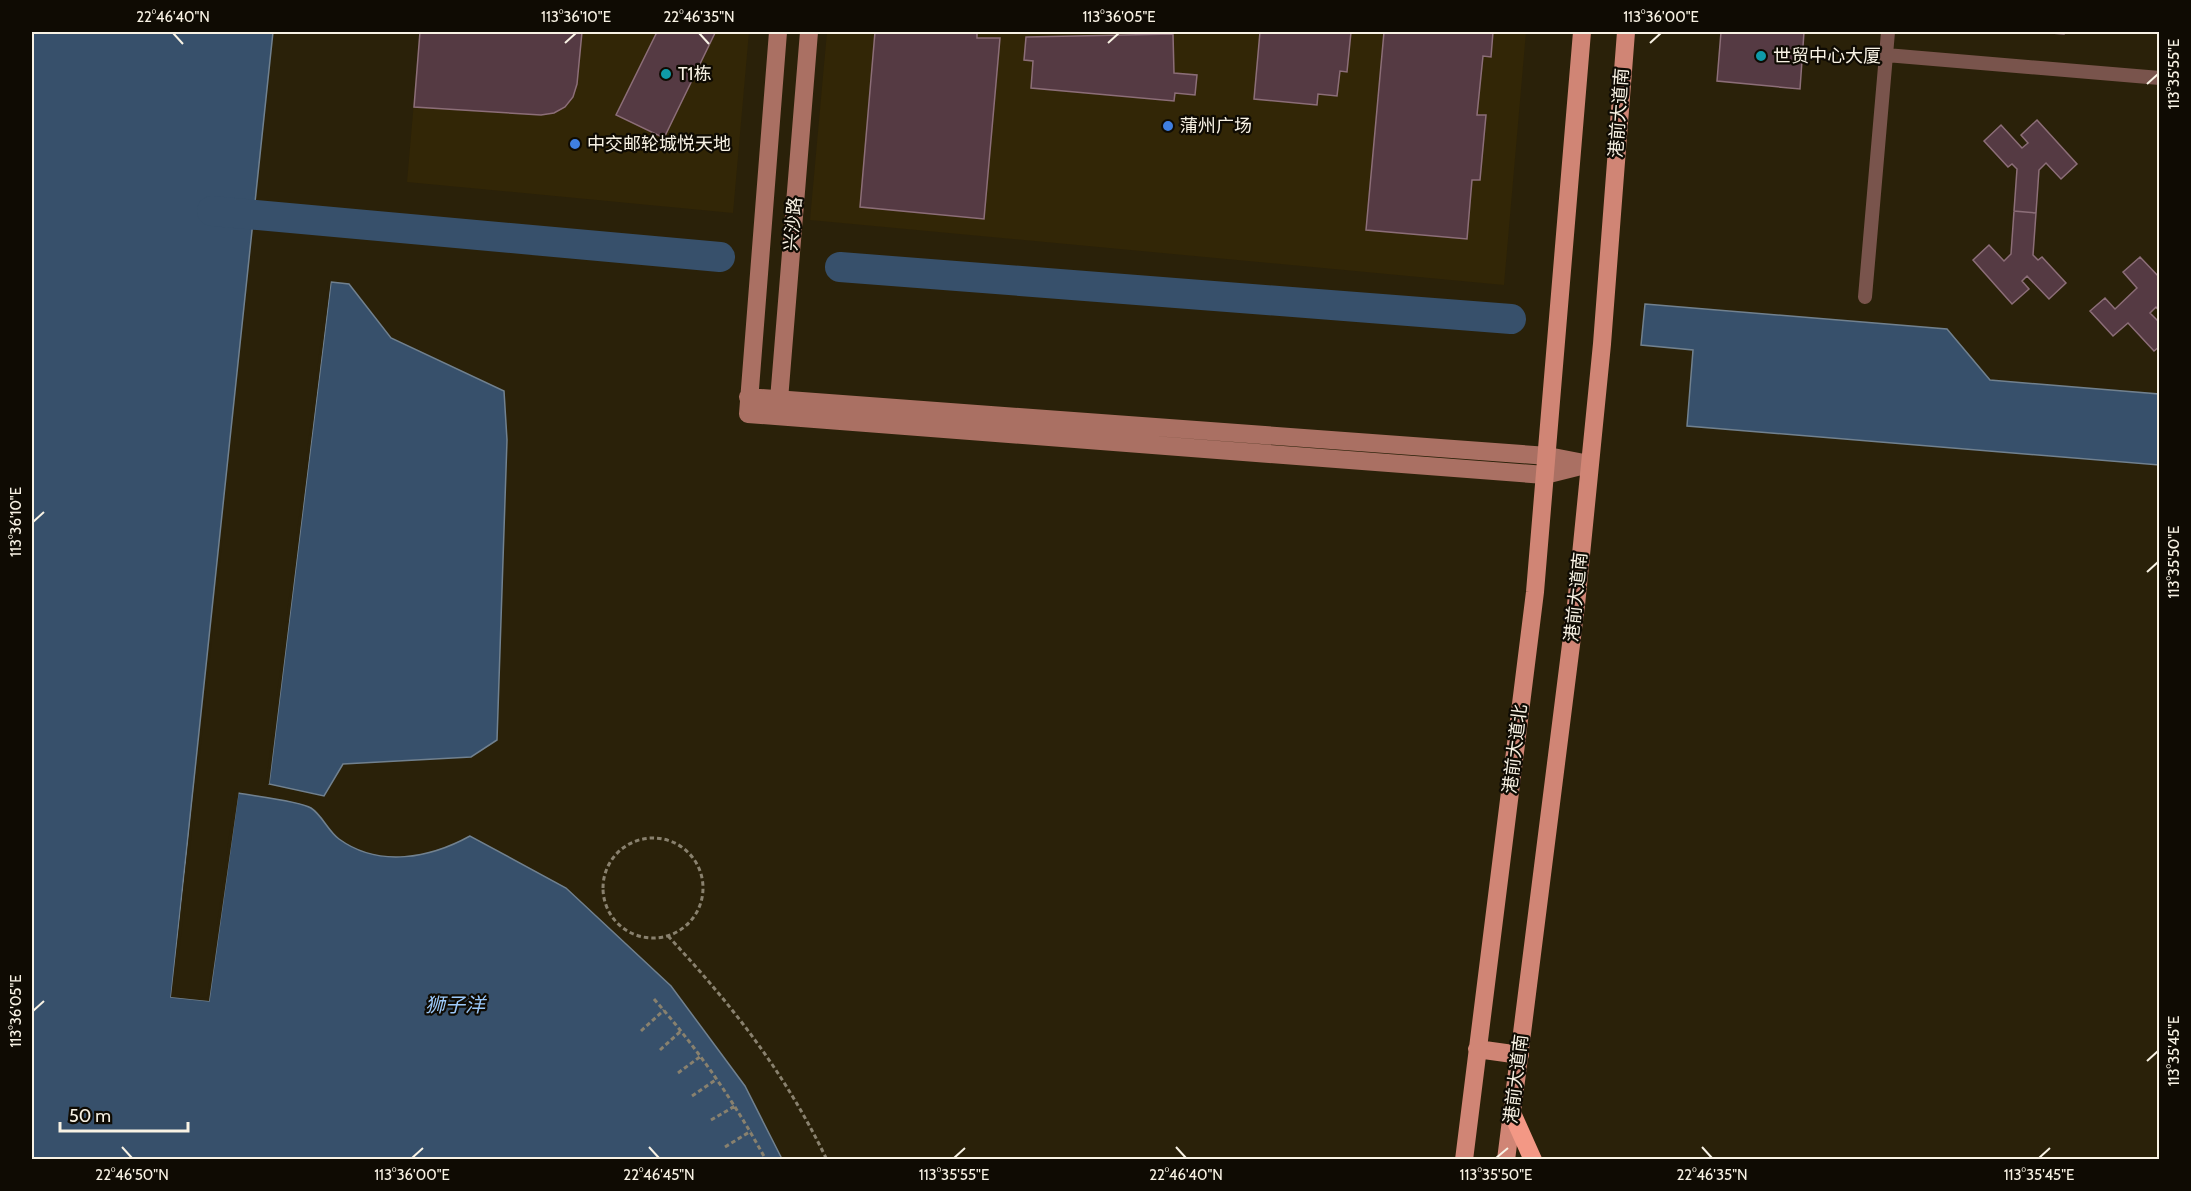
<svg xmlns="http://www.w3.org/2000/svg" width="2191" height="1191" viewBox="0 0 2191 1191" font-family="Cabin,'Noto Sans SC',sans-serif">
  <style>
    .built { fill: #322606 }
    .water { fill: #37506b; stroke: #71818f; stroke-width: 1.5 }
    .pier { fill: #2a2109 }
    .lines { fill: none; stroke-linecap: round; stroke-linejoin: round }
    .river { stroke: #37506b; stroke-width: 30 }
    .building { fill: #553a43; stroke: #8c6e78; stroke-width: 1.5 }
    .path { stroke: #89816e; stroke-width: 3; stroke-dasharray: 4.5 3; stroke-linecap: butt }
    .street { stroke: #79544c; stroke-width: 14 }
    .secondary { stroke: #aa7063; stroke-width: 18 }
    .primary { stroke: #d08575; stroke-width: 18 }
    .highway { stroke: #f39885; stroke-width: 18 }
    .ticks { fill: none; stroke: #f8f2e4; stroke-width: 2 }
    .culture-dot { fill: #0f9aa8; stroke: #0f0b03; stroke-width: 2 }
    .shop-dot { fill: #3f7fe0; stroke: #0f0b03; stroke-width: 2 }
    .labels { text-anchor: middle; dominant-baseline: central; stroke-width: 4.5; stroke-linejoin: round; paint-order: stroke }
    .poi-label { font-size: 18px; fill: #f8f2e4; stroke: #0f0b03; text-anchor: start }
    .street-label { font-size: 18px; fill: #f8f2e4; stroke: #0f0b03 }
    .water-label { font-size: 20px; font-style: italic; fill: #9cc9fa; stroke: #0f0b03 }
    .neatline { fill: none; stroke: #f8f2e4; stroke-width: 2 }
    .ticks-label { font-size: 15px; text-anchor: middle; fill: #f8f2e4 }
  </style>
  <rect width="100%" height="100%" fill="#2a2109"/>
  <path class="built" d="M420,32H749L733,213L407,182Z
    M827,32H1526L1504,285L810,220Z"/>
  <path class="water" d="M32,32H273L171,997L209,1001L238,793C254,796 300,801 311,808C322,815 328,831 339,839C379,868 430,858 470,836L566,888L671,986L745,1086L782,1159H32Z
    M331,282L349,284L391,338L504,391L507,440L497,740L471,757L343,764L324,796L269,784Z
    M1645,304L1947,329L1990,380L2159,394V465L1687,426L1693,350L1641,345Z"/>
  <path class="pier" d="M331,279L269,784L266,783L328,282Z
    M224,524L175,994L207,998L235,792L239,790L209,1001L171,997Z"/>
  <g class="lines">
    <path class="river" d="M212,211L720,257
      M840,267L1511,319"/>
  </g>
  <path class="building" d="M420,32H582L577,84L573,97L565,107L554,113L541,115L414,107Z
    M657,32L715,33L664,138L616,115Z
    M875,32H977V38H1000L984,219L860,207Z
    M1260,32H1351L1347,72L1340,71L1337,96L1318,94L1317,105L1254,99Z
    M1384,32H1493L1491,57L1483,56L1477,115H1486L1480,180H1472L1467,239L1366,230Z
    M1721,32H1804L1800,89L1717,81Z
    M2037,32H2064V34Z
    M1173,34L1174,73L1197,75L1195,95L1175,93L1174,101L1031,88L1033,61L1024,60L1026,37Z
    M2037,120L2077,164L2061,179L2046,163L2039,170L2036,213L2014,211L2017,169L2012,164L2008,167L1984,141L2001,125L2022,148L2028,143L2021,135Z
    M2014,211L2036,213L2033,255L2038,260L2042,257L2066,283L2049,299L2027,276L2022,281L2029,289L2012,304L1973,260L1989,245L2004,261L2011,254Z
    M2140,257L2160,278V312L2156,307L2150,313L2160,323V346L2154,351L2128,323L2113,336L2090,311L2105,298L2115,309L2137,288L2123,272Z"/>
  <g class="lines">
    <path class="path" d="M603 888a50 50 0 1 1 100 0a50 50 0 1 1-100 0Z
      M668,936C733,1006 785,1073 827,1160
      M654,999C698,1049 734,1101 766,1160
      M641,1031L664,1010
      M660,1050L681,1031
      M678,1073L701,1056
      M692,1096L717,1079
      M711,1120L735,1106
      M725,1147L751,1131"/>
    <path class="street" d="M1886,55L2160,78
      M1865,297L1888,32"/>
    <path class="secondary" d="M778,32L748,414L1545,475L1589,464
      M748,397L1548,456L1584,463
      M778,412L809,32"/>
    <path class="primary" d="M1477,1049L1520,1055
      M1464,1160L1535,592L1582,32
      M1506,1160L1576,605L1602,344L1626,32"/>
    <path class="highway" d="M1512,1113L1533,1160"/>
  </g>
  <path class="ticks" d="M173,33L183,44M699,33L709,44M565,43L576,33M1108,43L1119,33M1650,43L1661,33M2147,84L2158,74M33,522L44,512M2147,572L2158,562M33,1011L44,1001M2147,1061L2158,1051M122,1147L132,1158M649,1147L659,1158M1176,1147L1186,1158M1702,1147L1712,1158M412,1158L423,1148M954,1158L965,1148M1496,1158L1508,1148M2039,1158L2050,1148"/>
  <g class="culture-dot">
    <circle cx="1761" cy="56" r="6"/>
    <circle cx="666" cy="74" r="6"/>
  </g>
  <g class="shop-dot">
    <circle cx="1168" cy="126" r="6"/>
    <circle cx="575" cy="144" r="6"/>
  </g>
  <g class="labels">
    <g class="poi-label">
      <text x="1773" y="56">世贸中心大厦</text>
      <text x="678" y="74">T1栋</text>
      <text x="1180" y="126">蒲州广场</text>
      <text x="587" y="144">中交邮轮城悦天地</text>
    </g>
    <g class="street-label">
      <text transform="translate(1619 113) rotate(-86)">港前大道南</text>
      <text transform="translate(793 224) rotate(-85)">兴沙路</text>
      <text transform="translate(1576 597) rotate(-84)">港前大道南</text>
      <text transform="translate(1515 749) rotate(-83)">港前大道北</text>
      <text transform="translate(1516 1079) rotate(-83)">港前大道南</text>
    </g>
    <g class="water-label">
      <text x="455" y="1005">狮子洋</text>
    </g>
  </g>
  <rect width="2191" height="1191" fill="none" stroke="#0f0b03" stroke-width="66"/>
  <path d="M60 1122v9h128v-9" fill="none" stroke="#f8f2e4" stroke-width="3"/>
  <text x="69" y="1122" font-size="18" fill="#f8f2e4" stroke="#0f0b03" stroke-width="4.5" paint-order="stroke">50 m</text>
  <rect x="33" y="33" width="2125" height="1125" class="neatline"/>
  <g class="ticks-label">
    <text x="173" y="22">22°46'40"N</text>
    <text x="576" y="22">113°36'10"E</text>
    <text x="699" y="22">22°46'35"N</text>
    <text x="1119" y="22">113°36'05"E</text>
    <text x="1661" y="22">113°36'00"E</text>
    <text transform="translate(2174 74) rotate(-90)" y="5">113°35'55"E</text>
    <text transform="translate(16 522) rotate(-90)" y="5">113°36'10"E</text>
    <text transform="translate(2174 562) rotate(-90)" y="5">113°35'50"E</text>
    <text transform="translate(16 1011) rotate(-90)" y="5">113°36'05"E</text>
    <text transform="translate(2174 1051) rotate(-90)" y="5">113°35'45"E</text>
    <text x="132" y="1180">22°46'50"N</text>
    <text x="412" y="1180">113°36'00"E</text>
    <text x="659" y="1180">22°46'45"N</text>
    <text x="954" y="1180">113°35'55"E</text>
    <text x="1186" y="1180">22°46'40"N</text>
    <text x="1496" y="1180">113°35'50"E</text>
    <text x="1712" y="1180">22°46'35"N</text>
    <text x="2039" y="1180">113°35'45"E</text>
  </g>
</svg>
